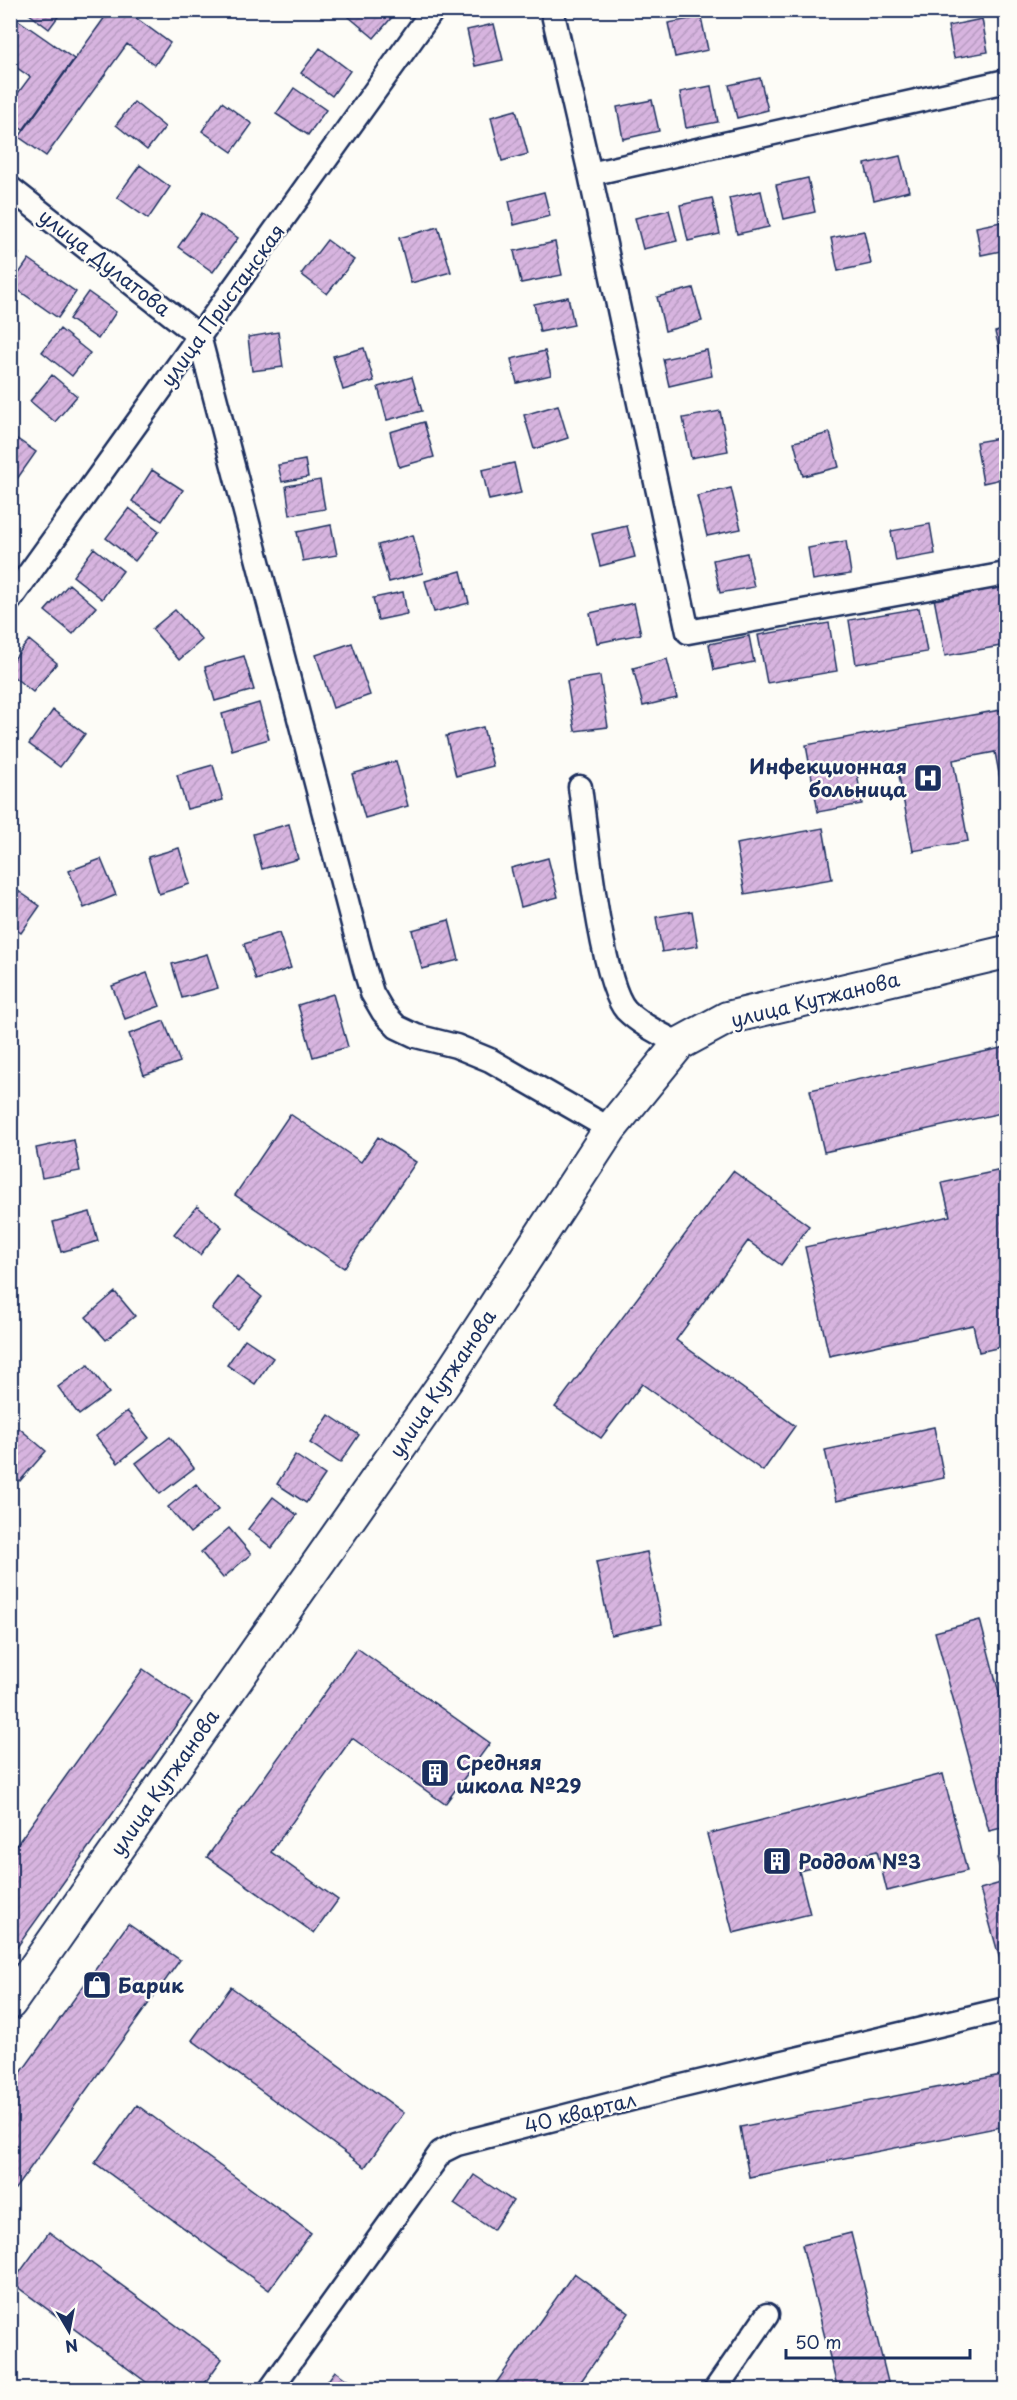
<svg xmlns="http://www.w3.org/2000/svg" width="1017" height="2400" viewBox="0 0 1017 2400" font-family="'Playpen Sans',sans-serif">
  <style>
    .building { fill: url(#building-hatch); stroke: #1b2f5e; stroke-width: 1.5 }
    .lines { fill: none; stroke-linecap: round; stroke-linejoin: round }
    .street-casing { stroke: #1b2f5e; stroke-width: 27 }
    .secondary-casing { stroke: #1b2f5e; stroke-width: 36 }
    .street { stroke: #fdfcf7; stroke-width: 22 }
    .secondary { stroke: #fdfcf7; stroke-width: 32 }
    .labels { text-anchor: middle; dominant-baseline: central; stroke-width: 5; stroke-linejoin: round; paint-order: stroke }
    .street-label { font-size: 20px; fill: #1b2f5e; stroke: #fdfcf7 }
    .poi-label { font-size: 20px; font-weight: bold; fill: #1b2f5e; stroke: #fdfcf7; text-anchor: start }
  </style>
  <defs>
    <pattern id="building-hatch" width="6" height="6" patternUnits="userSpaceOnUse" patternTransform="scale(1.5)"><rect width="6" height="6" fill="#d7b4df"/><path d="M-1 1l2-2M0 6l6-6M5 7l2-2" fill="none" stroke="#b89bc2"/></pattern>
  </defs>
  <rect width="100%" height="100%" fill="#fdfcf7"/>
  <filter id="ink" filterUnits="userSpaceOnUse"><feTurbulence type="fractalNoise" baseFrequency=".0167" numOctaves="2"/><feDisplacementMap in="SourceGraphic" scale="12" xChannelSelector="R" yChannelSelector="G"/><feConvolveMatrix kernelMatrix="1 2 1 2 8 2 1 2 1" color-interpolation-filters="sRGB"/></filter>
  <g filter="url(#ink)">
    <path class="building" d="M24,10H63L49,29Z
      M110,10H125L170,43L155,65L127,44L46,156L19,137Z
      M345,10H386L393,16L374,38L343,12Z
      M11,15L74,59L23,130L10,121V104L30,77L10,63Z
      M701,17L708,50L675,57L668,23Z
      M982,19L988,52L954,58L948,26Z
      M494,24L503,60L475,66L467,30Z
      M320,48L350,71L332,96L301,73Z
      M760,78L768,110L737,118L729,85Z
      M711,86L718,122L686,128L680,92Z
      M294,88L326,110L308,135L276,114Z
      M652,100L659,131L623,139L617,107Z
      M134,102L165,127L147,150L116,125Z
      M222,102L252,124L232,152L202,131Z
      M516,110L528,154L502,161L491,117Z
      M900,156L909,191L874,200L865,164Z
      M140,165L170,187L148,219L117,197Z
      M808,178L815,212L784,219L776,185Z
      M761,191L769,227L737,234L729,198Z
      M544,192L550,216L514,225L509,201Z
      M712,198L720,234L688,241L680,205Z
      M669,210L677,241L643,249L635,218Z
      M202,213L238,238L213,272L178,247Z
      M1006,221V250L981,255L976,227Z
      M438,227L451,272L411,283L399,238Z
      M864,231L871,264L838,271L831,238Z
      M327,240L354,260L327,294L301,274Z
      M555,242L562,275L521,283L514,251Z
      M10,248L19,254L10,267Z
      M29,259L76,292L58,318L11,285Z
      M693,288L702,321L665,331L657,297Z
      M88,292L116,312L98,339L69,319Z
      M568,297L574,325L540,332L534,304Z
      M60,329L90,353L72,376L42,352Z
      M1006,329V366L1004,367L995,332Z
      M278,332L283,367L252,371L248,337Z
      M364,348L374,381L343,390L333,356Z
      M707,350L712,376L669,386L663,359Z
      M545,351L551,375L517,383L511,359Z
      M52,375L77,396L55,422L30,401Z
      M412,377L422,411L387,420L378,387Z
      M558,405L568,438L534,449L524,415Z
      M720,411L728,451L691,458L683,418Z
      M424,422L434,457L399,467L390,432Z
      M830,433L839,467L803,476L794,442Z
      M10,434L36,452L17,479L10,475Z
      M1006,437V478L983,483L976,442Z
      M305,460L308,477L282,482L278,465Z
      M514,463L521,493L489,500L482,470Z
      M152,470L183,490L162,521L132,501Z
      M320,480L325,509L290,515L286,486Z
      M731,488L741,529L707,536L697,496Z
      M129,508L159,531L135,561L106,538Z
      M930,524L935,554L896,561L891,531Z
      M331,525L337,555L303,561L297,532Z
      M627,526L635,557L600,566L592,534Z
      M413,535L423,573L389,582L378,545Z
      M846,541L851,574L813,580L808,548Z
      M94,548L123,571L102,599L73,576Z
      M747,553L754,587L720,593L713,560Z
      M461,571L469,603L434,612L425,581Z
      M1006,580V645L945,656L933,593Z
      M69,584L96,607L73,634L45,611Z
      M403,592L407,614L378,620L373,598Z
      M634,603L641,634L597,643L590,613Z
      M919,608L927,652L856,664L849,620Z
      M175,610L202,640L179,660L152,629Z
      M829,623L837,671L767,683L758,635Z
      M749,636L754,662L714,670L709,644Z
      M29,640L57,663L33,692L10,674V664Z
      M352,643L370,695L333,708L316,655Z
      M244,656L254,690L215,701L205,667Z
      M667,659L677,698L643,706L633,668Z
      M600,676L608,727L575,731L567,681Z
      M259,703L269,739L232,750L222,714Z
      M1006,709V783L1001,784L995,752L953,760L968,841L913,851L897,765L857,773L862,804L818,812L806,745Z
      M53,710L85,734L60,767L29,744Z
      M10,727L17,732L10,740Z
      M483,727L493,766L456,776L446,736Z
      M396,761L408,806L365,818L352,774Z
      M213,765L223,800L187,809L177,775Z
      M289,824L298,859L262,869L253,834Z
      M823,828L832,879L745,894L736,844Z
      M179,848L190,884L159,894L148,857Z
      M548,858L558,897L521,907L511,868Z
      M101,859L116,895L84,908L69,871Z
      M11,886L40,906L21,933L10,926Z
      M692,911L698,946L662,952L656,917Z
      M449,920L459,960L422,969L412,930Z
      M279,933L291,968L256,980L244,944Z
      M207,954L218,988L182,998L172,964Z
      M147,973L160,1006L125,1019L112,986Z
      M333,994L348,1047L313,1057L298,1005Z
      M164,1021L180,1062L144,1075L129,1034Z
      M1006,1047V1112L824,1152L810,1090Z
      M290,1114L361,1162L378,1137L416,1162L344,1268L235,1195Z
      M74,1140L80,1171L42,1178L36,1148Z
      M1006,1169V1346L979,1352L973,1325L829,1356L805,1247L950,1216L942,1183Z
      M733,1171L809,1226L781,1265L748,1241L676,1340L795,1426L763,1471L642,1384L601,1438L555,1407Z
      M197,1206L222,1227L200,1255L174,1234Z
      M90,1212L98,1241L61,1252L53,1222Z
      M237,1277L262,1297L237,1329L212,1309Z
      M115,1292L135,1316L106,1340L86,1317Z
      M245,1339L273,1358L255,1384L227,1365Z
      M88,1365L109,1393L79,1415L58,1387Z
      M127,1411L149,1438L118,1463L96,1436Z
      M329,1415L359,1435L340,1463L310,1443Z
      M934,1427L944,1478L836,1501L825,1450Z
      M19,1428L46,1451L20,1481L10,1473V1437Z
      M170,1437L194,1468L160,1494L136,1463Z
      M295,1455L325,1475L306,1503L277,1484Z
      M196,1484L218,1510L190,1533L168,1507Z
      M273,1497L297,1515L272,1548L248,1529Z
      M229,1528L251,1554L223,1578L201,1552Z
      M647,1552L662,1624L611,1635L596,1562Z
      M980,1620L1006,1719V1827L989,1831L935,1632Z
      M357,1648L490,1743L445,1804L352,1738L271,1852L338,1900L314,1933L207,1857Z
      M143,1669L192,1703L10,1957V1854Z
      M943,1774L967,1871L887,1891L877,1851L799,1871L810,1914L733,1933L707,1834Z
      M1006,1855V1981L980,1889L1004,1882L997,1858Z
      M128,1924L180,1960L10,2196V2088Z
      M231,1987L404,2113L365,2167L192,2040Z
      M1006,2074V2126L749,2177L740,2127Z
      M137,2105L311,2233L269,2290L95,2163Z
      M474,2175L513,2201L493,2230L454,2204Z
      M49,2232L222,2359L200,2390H157L12,2283Z
      M851,2233L890,2390H838L802,2245Z
      M574,2273L629,2313L575,2390H499L494,2386Z
      M335,2371L361,2390H321Z"/>
    <g class="lines">
      <g class="street-casing">
        <path id="street" d="M552,10L590,174L688,632L1006,574
          M590,174L1006,81
          M10,188L199,336L365,970L372,993L383,1012L397,1027L416,1036L456,1046L490,1060L610,1129
          M10,600L433,10
          M580,787C586,830 601,983 626,1010C641,1025 661,1034 679,1044
          M270,2390L441,2152L457,2144L674,2088L1006,2009
          M715,2390L767,2315"/>
      </g>
      <g class="secondary-casing">
        <path id="secondary" d="M10,2003L447,1379L610,1129L679,1044L727,1018L1006,952"/>
      </g>
      <use href="#street" class="street"/>
      <use href="#secondary" class="secondary"/>
    </g>
  </g>
  <defs>
    <g id="hospital-square" transform="scale(1.5)"><rect x="-9" y="-9" width="18" height="18" rx="4" fill="#1b2f5e" stroke="#fdfcf7"/><path d="M-5-5h3v3.5h4V-5h3V5h-3V1.5h-4V5h-3Z" fill="#fff"/></g>
    <g id="building-square" transform="scale(1.5)"><rect x="-9" y="-9" width="18" height="18" rx="4" fill="#1b2f5e" stroke="#fdfcf7"/><path d="M-4-6H4V6H1V3H-1V6H-4ZM-2.5-4.3h1.7v1.8h-1.7ZM.8-4.3h1.7v1.8H.8ZM-2.5-1h1.7V.8h-1.7ZM.8-1h1.7V.8H.8Z" fill="#fff"/></g>
    <g id="shop-square" transform="scale(1.5)"><rect x="-9" y="-9" width="18" height="18" rx="4" fill="#1b2f5e" stroke="#fdfcf7"/><path d="M-5-2.5h2.3a2.7 3.5 0 0 1 5.4 0H5L5.5 6h-11ZM-1.5-2.5h3a1.5 2.3 0 0 0-3 0Z" fill="#fff"/></g>
  </defs>
  <g fill-rule="evenodd">
    <use href="#hospital-square" x="928" y="778"/>
    <use href="#building-square" x="435" y="1773"/>
    <use href="#building-square" x="777" y="1861"/>
    <use href="#shop-square" x="97" y="1985"/>
  </g>
  <g class="labels">
    <g class="street-label">
      <text transform="translate(105 262) rotate(38)">улица Дулатова</text>
      <text transform="translate(222 305) rotate(-54)">улица Пристанская</text>
      <text transform="translate(815 999) rotate(-14)">улица Кутжанова</text>
      <text transform="translate(442 1383) rotate(-56)">улица Кутжанова</text>
      <text transform="translate(164 1782) rotate(-55)">улица Кутжанова</text>
      <text transform="translate(580 2112) rotate(-14)">40 квартал</text>
    </g>
    <g class="poi-label">
      <text x="907" y="766" text-anchor="end">Инфекционная<tspan x="907" dy="23">больница</tspan></text>
      <text x="456" y="1762">Средняя<tspan x="456" dy="23">школа №29</tspan></text>
      <text x="798" y="1861">Роддом №3</text>
      <text x="118" y="1985">Барик</text>
    </g>
  </g>
  <rect width="1017" height="2400" fill="none" stroke="#fdfcf7" stroke-width="36"/>
  <rect x="18" y="18" width="981" height="2364" fill="none" stroke="#1b2f5e" stroke-width="2" filter="url(#ink)"/>
  <g transform="translate(69 2331) rotate(170)" stroke="#fdfcf7" stroke-width="4.5" paint-order="stroke">
  <path d="M0-4.5L10 22L0 15L-10 22Z" fill="#1b2f5e"/>
  <text y="-9" font-size="16" font-weight="bold" text-anchor="middle" fill="#1b2f5e">N</text>
  </g>
  <path d="M786 2349v9h184v-9" fill="none" stroke="#1b2f5e" stroke-width="3"/>
  <text x="795" y="2349" font-size="18" fill="#1b2f5e" stroke="#fdfcf7" stroke-width="4.5" paint-order="stroke">50 m</text>
</svg>
